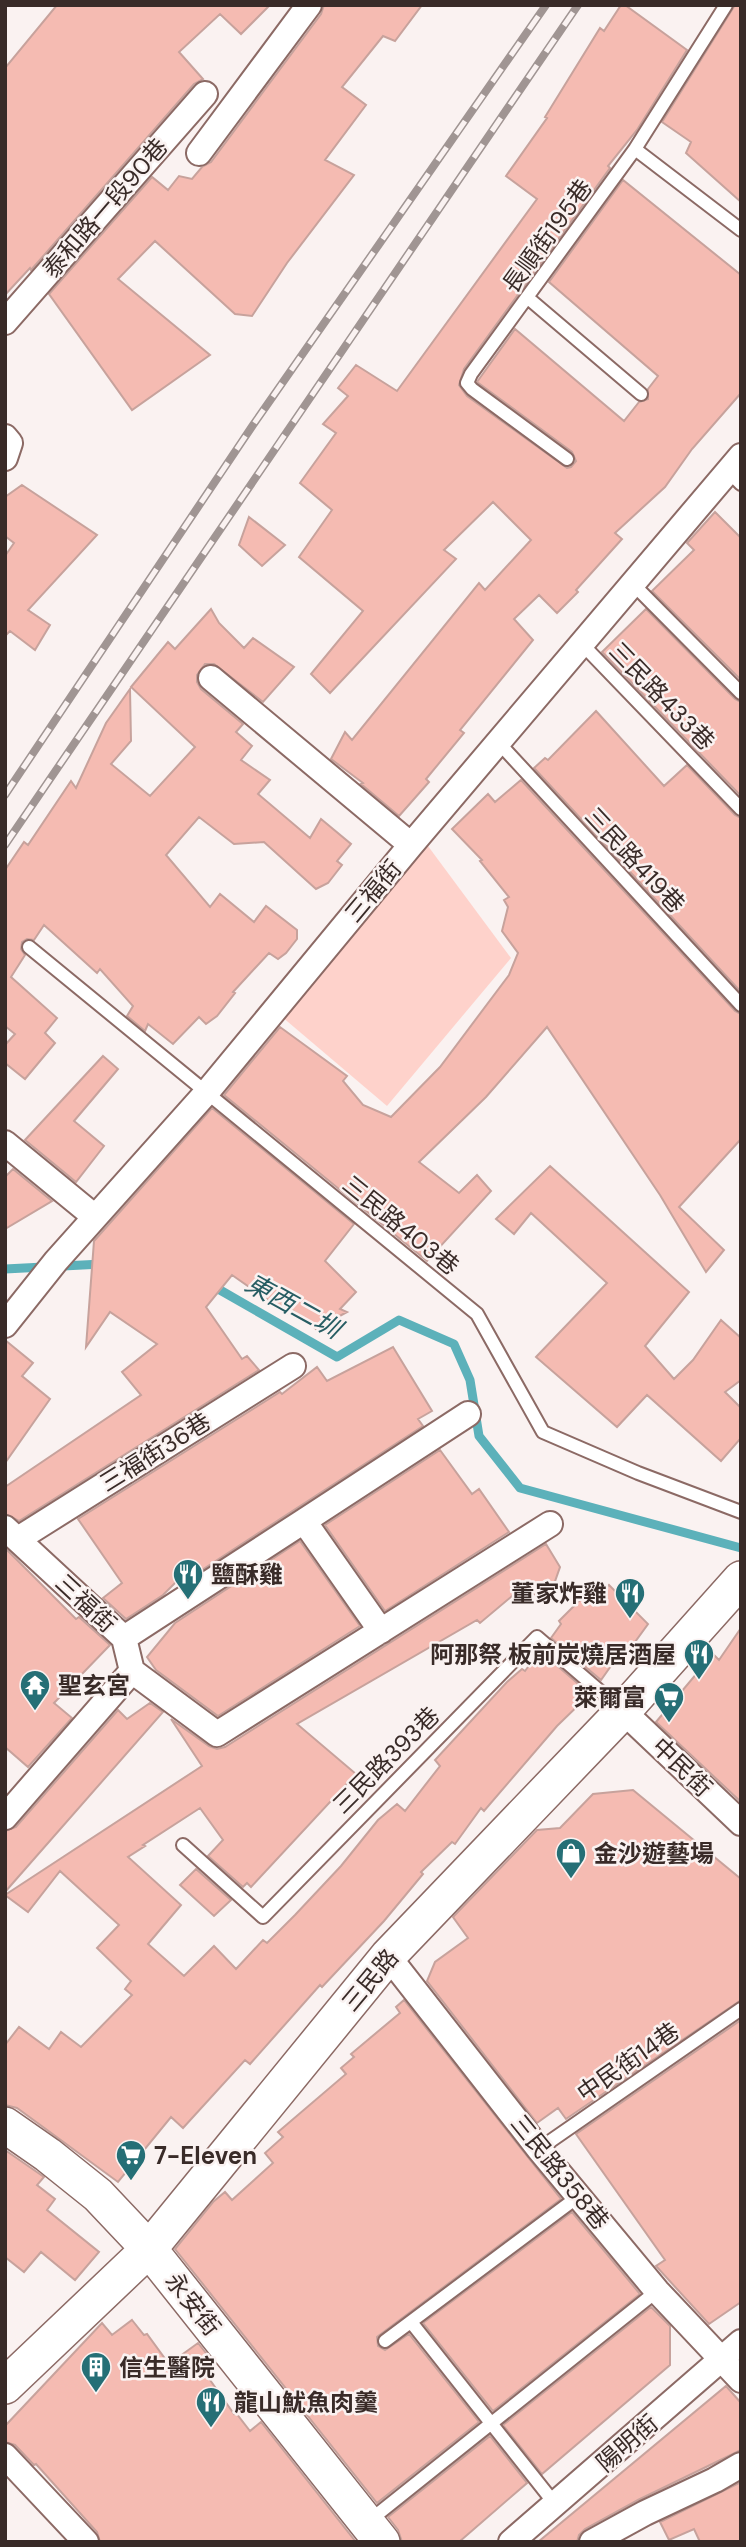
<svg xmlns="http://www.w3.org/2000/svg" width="746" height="2547" viewBox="0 0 746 2547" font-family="'DM Sans','Noto Sans TC',sans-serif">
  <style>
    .green { fill: #fed2cb }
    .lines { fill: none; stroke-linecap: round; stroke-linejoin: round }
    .stream { stroke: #5cb1ba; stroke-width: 9 }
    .building { fill: #f5bbb2; stroke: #c7a29c; stroke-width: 2 }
    .lane-casing { stroke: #8c6a65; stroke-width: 16 }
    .street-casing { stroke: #8c6a65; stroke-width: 28 }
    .secondary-casing { stroke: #8c6a65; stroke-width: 38 }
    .lane { stroke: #fff; stroke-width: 12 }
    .street { stroke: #fff; stroke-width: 24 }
    .secondary { stroke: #fff; stroke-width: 35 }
    .rail-casing { stroke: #a09593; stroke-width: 8 }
    .rail { stroke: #faf2f1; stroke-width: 5; stroke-dasharray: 16; stroke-linecap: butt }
    .labels { text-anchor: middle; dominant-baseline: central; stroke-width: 5; stroke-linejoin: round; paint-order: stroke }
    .street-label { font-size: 24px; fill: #392b28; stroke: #faf2f1 }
    .poi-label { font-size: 24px; font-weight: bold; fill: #392b28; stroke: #faf2f1; text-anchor: start }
    .water-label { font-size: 26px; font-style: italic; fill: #275d63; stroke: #faf2f1 }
  </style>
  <rect width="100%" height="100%" fill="#faf2f1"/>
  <path class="green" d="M425,842L511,958L387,1106L281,1016Z"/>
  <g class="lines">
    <path class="stream" d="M5,1269L102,1264
      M208,1288L220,1290L337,1357L399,1320L454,1344L470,1380L479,1436L520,1488L741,1548"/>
  </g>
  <path class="building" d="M57,5H270L241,34L220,14L179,52L203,79L194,84L31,270L30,268L5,295V68Z
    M324,5H422L395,41L383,36L342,87L366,105L325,160L354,175L287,263L252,316L235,314L155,241L118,279L210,355L132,410L49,294L152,177L168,190L179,176L192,179L202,167L211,162L321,14Z
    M621,5H625L687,50L637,130L608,166L610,168L464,369L459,385L467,396L567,468L571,467L576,461L572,452L477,382L515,329L624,421L639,402L648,399V389L658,376L549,282L623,180L741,275V393L692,449L665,487L615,533L622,539L576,590L578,592L557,613L539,595L514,619L533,640L460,730L464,733L426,779L429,782L399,816L361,784L363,783L331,759L345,732L352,740L479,583L485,590L531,540L493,502L444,550L456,559L330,693L311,674L363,611L299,557L332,510L300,483L336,433L323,424L348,396L338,388L356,365L397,391L537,199L506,176L547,118L545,117L600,28L604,31Z
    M735,5H741V202L686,153L691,142L662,122Z
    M22,485L97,535L28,610L50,625L35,650L10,631L5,636V556L14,543L5,536V497Z
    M715,512L741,538V680L652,591L694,550L687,543Z
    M249,517L285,545L262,566L239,545Z
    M211,609L219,623L244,648L253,638L294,667L263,702L214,664H205L197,675V682L201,689L243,724L236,732L252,746L241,760L270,780L258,794L310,838L321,819L351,844L337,861L342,865L328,883L316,889L264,842L234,844L199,817L166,855L210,907L220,894L254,922L266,906L297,930V939L286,953L278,959L269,953L233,992L235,993L217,1016L206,1024L199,1017L173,1044L148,1024L145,1031L127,1016L133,1006L100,969L97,973L44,925L34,940L27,939L22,942L21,949L25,955L11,977L57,1018L45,1033L55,1043L25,1079L5,1063V1045L15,1034L5,1026V870L24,842L28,845L71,781L76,788L106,723L130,689L131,741L111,764L150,796L195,747L131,687L168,642L175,649Z
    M646,609L735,699L741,702V796L602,652Z
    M596,711L664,786L687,765L735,815L741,818V992L534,768L545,758L548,760Z
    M521,780L735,1011L741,1014V1139L679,1207L724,1250L706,1272L660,1195L547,1027L486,1097L419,1162L459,1193L477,1175L491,1191L427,1261L224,1095L280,1027L347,1076L343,1081L363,1105L391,1117L440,1067L509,975L518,953L502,931L508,907L504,900L509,897L480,861L482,860L452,829L488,794L495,802Z
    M103,1056L118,1069L74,1121L104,1146L76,1182L25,1140Z
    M212,1108L354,1224L325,1261L356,1292L340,1309L347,1312L316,1329L292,1310L288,1314L232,1275L206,1307L242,1359L247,1356L259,1370L19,1521L5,1514V1487L141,1395L122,1372L157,1344L110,1312L86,1347L94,1241Z
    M550,1166L689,1292L645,1346L674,1379L693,1360L721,1320L741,1338V1380L725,1392L741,1408V1438L721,1461L647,1395L617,1427L536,1357L607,1283L531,1213L514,1234L496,1219Z
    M13,1169L52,1201L5,1229V1177Z
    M5,1340L33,1363L22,1376L50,1399L5,1463Z
    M393,1347L432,1411L418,1419L423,1426L185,1581L181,1577L163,1595L126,1619L103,1598L122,1583L78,1519L280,1392L282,1394L317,1367L327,1381Z
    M440,1450L472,1494L479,1489L509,1532L385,1611L325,1525Z
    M300,1541L360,1626L218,1716L156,1670L147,1657L175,1623Z
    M546,1544L560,1567L547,1604L524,1586L480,1623L477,1620L297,1724L356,1774L251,1887L247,1883L243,1887L208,1856L223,1840L200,1808L143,1845L145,1846L128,1857L181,1905L148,1944L184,1976L214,1946L236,1969L263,1940L267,1943L295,1915L341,1866L378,1820L397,1804L405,1811L440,1766L435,1760L507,1682L522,1669L525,1671L540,1651L590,1694L557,1726L484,1811L481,1808L455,1844L452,1842L421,1872L423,1874L384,1921L322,1987L320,1985L250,2064L245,2060L183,2128L171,2117L118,2182L17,2108L5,2105V2045L19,2027L49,2049L61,2032L81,2047L132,1995L125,1989L131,1981L97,1948L119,1925L60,1871L28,1912L5,1895L202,1766L171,1719L209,1746L217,1749L225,1747Z
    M5,1548L76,1619L79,1617L110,1645L54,1703L72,1718L28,1767L5,1747Z
    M598,1582L605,1590L609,1585L648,1624L627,1653L623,1649L601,1680L551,1638L561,1624L559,1621Z
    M741,1628V1802L656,1722L713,1654L719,1660Z
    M150,1703L163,1712L5,1892V1831L16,1827L118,1710L127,1719Z
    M633,1790L741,1879V2000L566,2119L558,2108L537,2123L427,1981L435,1962L468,1938L453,1917L537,1830L560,1828L593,1794Z
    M196,1869L231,1900L214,1916L180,1885Z
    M404,2000L561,2199L377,2337L378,2346L385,2350L409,2334L479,2422L377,2503L175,2249L213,2202L225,2192L232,2200L273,2163L265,2153L283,2137L278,2132L346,2074L341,2068L354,2057L351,2054L400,2013L396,2007Z
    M741,2020V2302L709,2324L656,2266L665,2260L576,2134Z
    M5,2150L44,2177L37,2185L55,2199L47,2210L99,2252L75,2280L41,2252L24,2272L5,2257Z
    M572,2212L640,2294L493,2411L423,2323Z
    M651,2307L670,2326V2365L542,2474L503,2425Z
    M132,2320L144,2335L147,2334L169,2364L198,2343L213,2362L203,2370L234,2414L236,2413L250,2431L261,2422L356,2542H100L97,2532L36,2464L34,2465L15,2445L5,2442V2426L102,2323L112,2335Z
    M726,2386L741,2403V2450L638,2500L585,2529L579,2535L577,2542H538Z
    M490,2436L527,2483L459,2542H402L398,2530L388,2517Z
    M741,2482V2542H700L694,2529L669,2540L660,2522Z"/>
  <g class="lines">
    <g class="lane-casing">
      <path id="lane" d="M635,149L741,230
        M528,298L641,394
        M567,459L472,389L467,383L471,374L635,149L726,5
        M728,471L741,484
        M633,584L741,693
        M581,643L741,809
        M499,743L741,1005
        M29,947L477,1314L543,1432L638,1473L741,1512
        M183,1845L263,1917L537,1637L623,1711
        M539,2149L741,2009
        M411,2322L555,2504
        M385,2341L579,2196
        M369,2521L657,2291"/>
    </g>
    <g class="street-casing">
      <path id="street" d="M199,153L309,5
        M5,322L205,94
        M5,437L10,443L5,458
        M211,678L411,845
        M5,1143L95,1217
        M5,1325L56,1261L207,1092L411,845L741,456
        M304,1521L468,1414
        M5,1528L124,1638L132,1671L5,1817
        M18,1539L293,1366
        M124,1638L304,1521L381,1631
        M132,1671L217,1734L550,1524
        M623,1711L741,1823
        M388,1956L539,2149L657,2291L741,2380
        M5,2456L86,2542
        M511,2542L741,2342
        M592,2542L645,2513L715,2480L741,2465"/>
    </g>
    <g class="secondary-casing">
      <path id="secondary" d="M5,2125L48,2155L98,2195L149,2249L382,2542
        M5,2386L149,2249L388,1956L623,1711L741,1579"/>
    </g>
    <use href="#lane" class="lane"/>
    <use href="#street" class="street"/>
    <use href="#secondary" class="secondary"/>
    <g class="rail-casing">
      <path id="rail" d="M5,795L253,425L546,5
        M5,845L578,5"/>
    </g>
    <use href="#rail" class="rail"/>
  </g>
  <defs>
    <g id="restaurant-pin" transform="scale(1.575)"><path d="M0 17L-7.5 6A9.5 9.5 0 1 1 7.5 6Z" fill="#256f76" stroke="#faf2f1"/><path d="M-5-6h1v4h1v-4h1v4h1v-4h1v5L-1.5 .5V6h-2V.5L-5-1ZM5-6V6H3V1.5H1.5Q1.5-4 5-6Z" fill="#fff"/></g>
    <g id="temple-pin" transform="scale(1.575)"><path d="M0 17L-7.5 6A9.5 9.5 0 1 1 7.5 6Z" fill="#256f76" stroke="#faf2f1"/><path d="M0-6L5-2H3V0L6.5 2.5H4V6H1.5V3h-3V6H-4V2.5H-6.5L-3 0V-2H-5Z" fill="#fff"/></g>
    <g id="supermarket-pin" transform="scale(1.575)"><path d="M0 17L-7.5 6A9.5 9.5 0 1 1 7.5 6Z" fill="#256f76" stroke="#faf2f1"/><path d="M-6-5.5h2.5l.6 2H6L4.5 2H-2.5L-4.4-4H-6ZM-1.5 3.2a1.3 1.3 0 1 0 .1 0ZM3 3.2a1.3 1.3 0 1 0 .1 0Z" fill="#fff"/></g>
    <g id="shop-pin" transform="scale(1.575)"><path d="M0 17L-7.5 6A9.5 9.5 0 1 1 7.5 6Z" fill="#256f76" stroke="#faf2f1"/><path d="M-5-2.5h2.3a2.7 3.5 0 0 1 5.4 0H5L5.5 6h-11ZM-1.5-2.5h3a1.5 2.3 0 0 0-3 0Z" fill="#fff"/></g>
    <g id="building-pin" transform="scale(1.575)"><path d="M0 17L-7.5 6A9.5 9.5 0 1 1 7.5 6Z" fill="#256f76" stroke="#faf2f1"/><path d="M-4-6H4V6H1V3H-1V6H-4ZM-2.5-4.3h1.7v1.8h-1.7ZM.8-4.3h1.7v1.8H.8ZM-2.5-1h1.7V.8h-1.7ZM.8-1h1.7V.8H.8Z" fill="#fff"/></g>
  </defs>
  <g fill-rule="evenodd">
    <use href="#restaurant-pin" x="188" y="1574"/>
    <use href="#restaurant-pin" x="630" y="1593"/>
    <use href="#restaurant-pin" x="699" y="1654"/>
    <use href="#temple-pin" x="35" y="1685"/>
    <use href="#supermarket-pin" x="669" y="1697"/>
    <use href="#shop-pin" x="571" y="1853"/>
    <use href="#supermarket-pin" x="131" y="2155"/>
    <use href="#building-pin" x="96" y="2367"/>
    <use href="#restaurant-pin" x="211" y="2402"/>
  </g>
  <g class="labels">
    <g class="street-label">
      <text transform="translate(105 208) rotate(-49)">泰和路一段90巷</text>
      <text transform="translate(547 236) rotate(-54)">長順街195巷</text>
      <text transform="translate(662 696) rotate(46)">三民路433巷</text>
      <text transform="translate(635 860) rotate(47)">三民路419巷</text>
      <text transform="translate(373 891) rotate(-50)">三福街</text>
      <text transform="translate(401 1225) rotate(39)">三民路403巷</text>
      <text transform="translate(155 1452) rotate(-32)">三福街36巷</text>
      <text transform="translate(86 1603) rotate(43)">三福街</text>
      <text transform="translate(386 1760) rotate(-45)">三民路393巷</text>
      <text transform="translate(682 1767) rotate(44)">中民街</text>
      <text transform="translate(370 1980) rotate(-50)">三民路</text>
      <text transform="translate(628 2062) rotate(-35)">中民街14巷</text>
      <text transform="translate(560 2172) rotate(51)">三民路358巷</text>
      <text transform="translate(193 2304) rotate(52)">永安街</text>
      <text transform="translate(627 2443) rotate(-41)">陽明街</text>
    </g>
    <g class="poi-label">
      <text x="211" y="1574">鹽酥雞</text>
      <text x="607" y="1593" text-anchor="end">董家炸雞</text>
      <text x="676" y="1654" text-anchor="end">阿那祭 板前炭燒居酒屋</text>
      <text x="58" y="1685">聖玄宮</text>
      <text x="646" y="1697" text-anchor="end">萊爾富</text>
      <text x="594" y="1853">金沙遊藝場</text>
      <text x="154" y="2155">7-Eleven</text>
      <text x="119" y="2367">信生醫院</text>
      <text x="234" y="2402">龍山魷魚肉羹</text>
    </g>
    <g class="water-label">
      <text transform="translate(293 1306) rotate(29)">東西二圳</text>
    </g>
  </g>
  <rect width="746" height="2547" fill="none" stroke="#392b28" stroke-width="14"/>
</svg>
